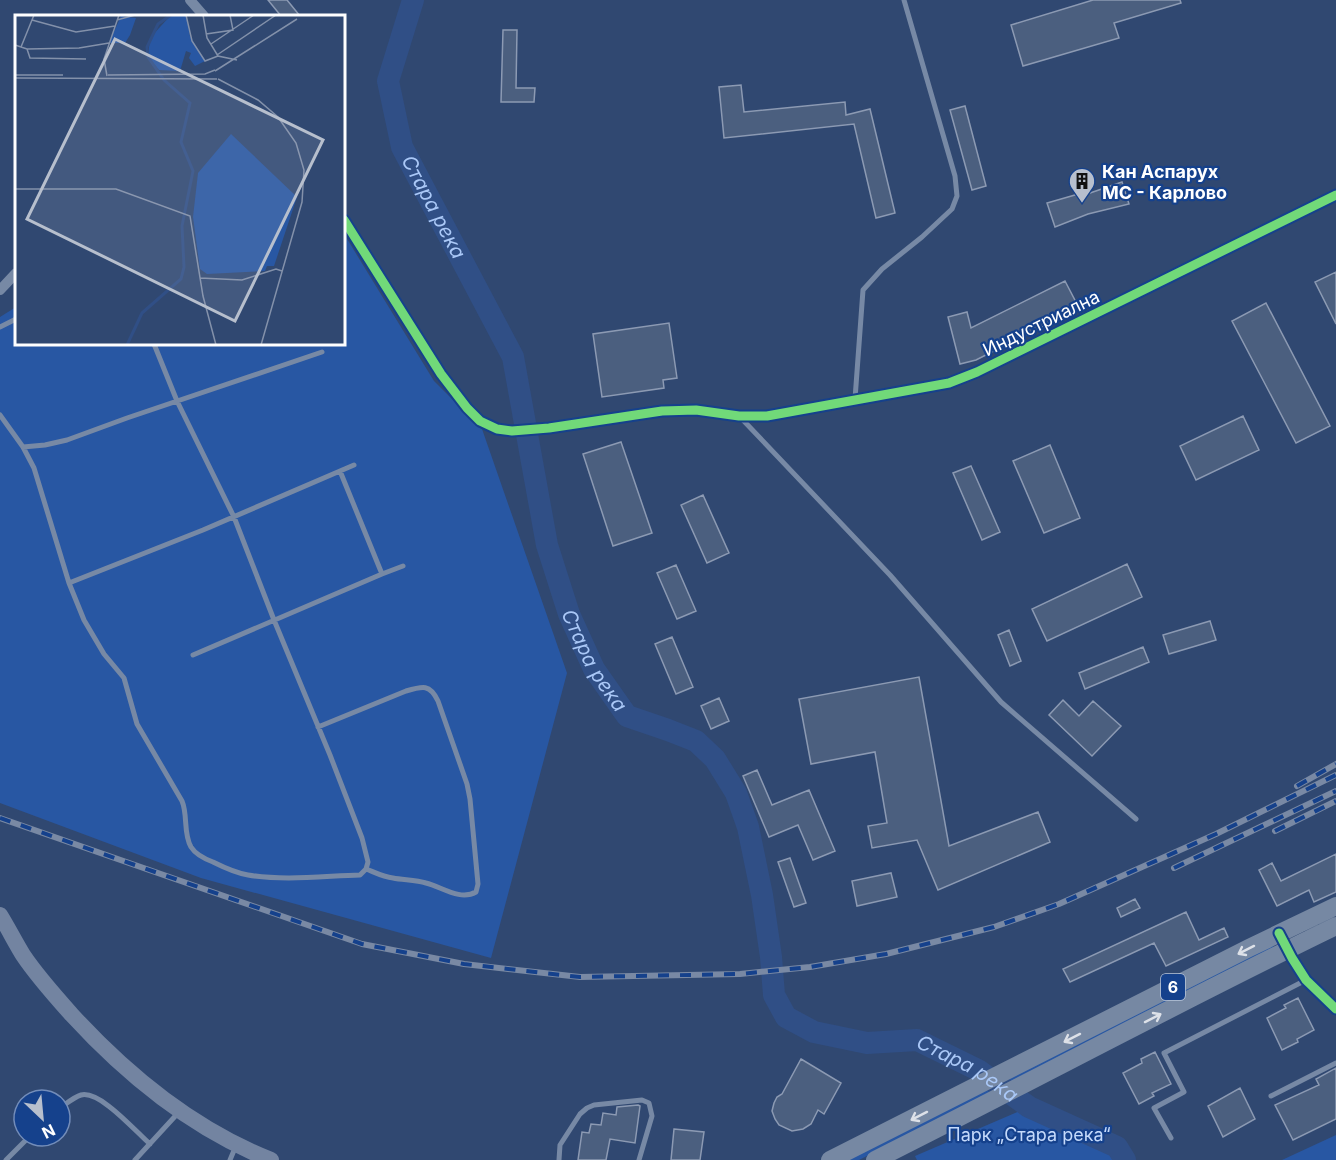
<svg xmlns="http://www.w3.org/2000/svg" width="1336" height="1160" viewBox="0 0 1336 1160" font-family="Inter,sans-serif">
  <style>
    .green { fill: #2857a3 }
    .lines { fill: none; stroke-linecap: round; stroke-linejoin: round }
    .river { stroke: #304f86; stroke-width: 22 }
    .building { fill: #4b5f7f; stroke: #8c9ab3; stroke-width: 1.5 }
    .lane { stroke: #7789a5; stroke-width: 5 }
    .street { stroke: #7789a5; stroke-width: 10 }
    .secondary { stroke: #7384a1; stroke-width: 16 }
    .primary { stroke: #7688a3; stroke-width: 18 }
    .rail-casing { stroke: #7989a4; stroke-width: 6 }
    .rail { stroke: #15418c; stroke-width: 4; stroke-dasharray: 11; stroke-linecap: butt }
    .cycleway-casing { stroke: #15418c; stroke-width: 13 }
    .cycleway { stroke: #71d979; stroke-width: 9 }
    .oneway { stroke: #dde1e8 }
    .labels { text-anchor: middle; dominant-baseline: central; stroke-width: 4.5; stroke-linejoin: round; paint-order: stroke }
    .shield { fill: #15418c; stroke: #b9c6dc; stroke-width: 1.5 }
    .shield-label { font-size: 16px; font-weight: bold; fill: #fff }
    .poi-label { font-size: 18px; font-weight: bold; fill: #fff; stroke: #15418c; text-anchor: start }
    .street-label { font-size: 18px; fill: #fff; stroke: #15418c }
    .park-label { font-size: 18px; fill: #c5dafb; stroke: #15418c }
    .water-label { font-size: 20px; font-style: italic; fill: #aac8f7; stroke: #15418c }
    .inset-river { fill: none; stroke: #304f86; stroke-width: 3 }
    .inset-road { fill: none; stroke: #8391aa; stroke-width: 1.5 }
    .view { fill: #b7bfcd; fill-opacity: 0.15; stroke: #b7bfcd; stroke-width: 3 }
    .inset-edge { fill: none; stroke: #fff; stroke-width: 3 }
  </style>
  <rect width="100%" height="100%" fill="#304871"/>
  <path class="green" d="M344,234L434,381L482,429L567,673L491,958L201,878L0,803V317L16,307V344H344Z
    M1272,944L1275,949L859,1160H844Z
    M1029,1107L1117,1147L1125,1160H917L915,1156Z
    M1336,1135V1160H1282Z"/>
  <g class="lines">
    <path class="river" id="s1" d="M413,0L388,81L402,147L513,357L547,545L569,614L594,669L627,716L668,730L696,741L715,759L736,793L748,827L762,895L771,957L774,995L786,1017L814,1032L867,1043L917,1040L978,1070L1029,1107L1117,1147L1125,1160"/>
  </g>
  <path class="building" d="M268,0H287L300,16H281Z
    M1093,0H1180L1181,3L1114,23L1119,38L1023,66L1011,25Z
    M503,30H517L516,88H535L534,102H501Z
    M741,85L744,112L845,102L846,115L870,109L895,213L876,218L854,124L724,138L719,87Z
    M965,106L986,186L972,190L950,110Z
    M1122,182L1129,204L1088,214L1055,227L1047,203L1089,191L1090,193Z
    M1336,272V324L1315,282Z
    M1065,281L1079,308L976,360L960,364L948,317L967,312L971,328Z
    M1266,303L1330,426L1296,443L1232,321Z
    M669,323L677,378L663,380L664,388L602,397L593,334Z
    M1243,416L1259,450L1196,480L1180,446Z
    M621,442L652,533L613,546L583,454Z
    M1050,445L1080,518L1044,533L1013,461Z
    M971,466L1000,532L982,540L953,473Z
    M703,495L729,553L707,563L681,505Z
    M1127,564L1142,597L1047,641L1032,609Z
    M676,565L696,611L677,619L657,573Z
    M1210,621L1216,640L1169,654L1163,635Z
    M1009,630L1021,661L1010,666L998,635Z
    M672,637L693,687L676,694L655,644Z
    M1143,647L1149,662L1085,689L1079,673Z
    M919,677L949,846L1038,812L1050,842L938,890L917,840L872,848L868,826L887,823L875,752L811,764L799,699Z
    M719,698L729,721L711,729L701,706Z
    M1063,700L1079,716L1093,701L1121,726L1092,756L1049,715Z
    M757,770L772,805L809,790L835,851L813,860L798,825L769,837L743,776Z
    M1336,854V892L1314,902L1309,890L1277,906L1259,870L1272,863L1281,881Z
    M790,858L806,903L794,907L778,862Z
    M891,873L897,897L857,906L852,881Z
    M1135,899L1140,908L1121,917L1117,908Z
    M1186,912L1199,940L1224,928L1228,937L1166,966L1154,943L1070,982L1063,969Z
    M1298,998L1314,1030L1297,1039L1298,1042L1282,1050L1267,1018L1286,1008L1284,1005Z
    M1155,1052L1171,1084L1152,1093L1154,1096L1139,1104L1123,1073L1142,1063L1141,1059Z
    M801,1059L841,1083L824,1114L818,1110L811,1124L803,1129L792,1131L779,1125L775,1119L772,1111L774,1103L777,1097L782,1094Z
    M1336,1068V1119L1293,1140L1275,1105L1319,1085L1316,1079Z
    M1240,1088L1255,1119L1223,1137L1208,1106Z
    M638,1105L640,1106L635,1143L610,1139L606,1160H578L582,1132L589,1133L591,1124L601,1125L603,1113L616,1115L617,1107Z
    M674,1129L704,1132L700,1160H671Z"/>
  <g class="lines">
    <path class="lane" d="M0,327L16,319
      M855,399L863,290L882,269L922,237L952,209L957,196L955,176L904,0
      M0,415L23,447L34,468L69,583L84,620L104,654L124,678L137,724L182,801C188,815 183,833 191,847C196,855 205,859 213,862C225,868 236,873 248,875C284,881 324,876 360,875L366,869L368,862L362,838L330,755L274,620L234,517L177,401L154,344
      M741,418L890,575L1001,702L1136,819
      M23,447L45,445L67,440L127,418L322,352
      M340,471L382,574
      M69,583L203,530L354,465
      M193,655L382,574L403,566
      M318,727L406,691C423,686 430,684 438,701L467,784L470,799L478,884L476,892C460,901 442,887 426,883C416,880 403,880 393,878C383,877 374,872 366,869
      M1271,1096L1336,1063
      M60,1108C66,1104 74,1097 81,1095C100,1090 136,1132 150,1144
      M1171,1138L1154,1108L1184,1092L1164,1053L1306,980
      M6,1160L30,1136
      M135,1160L179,1112
      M230,1160L235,1148
      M559,1160L560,1145L580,1114L587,1108L594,1105L642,1100L649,1103L652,1116L639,1160"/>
    <path class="street" d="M190,0L204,16
      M344,220L441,374L467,408L480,421L497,429L512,431L549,428L662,411L696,410L739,416H767L949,383L977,372L1336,195
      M0,290L16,273
      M1286,947L1292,958L1306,980L1336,1009"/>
    <path class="secondary" d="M0,915C8,928 15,942 23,955C37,976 55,996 72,1015C127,1075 195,1130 271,1160"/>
    <path class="primary" d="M830,1160L1249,948L1336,906
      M875,1160C1029,1083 1181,1001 1336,926"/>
    <g class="rail-casing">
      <path id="rail" d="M1297,786L1336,764
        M0,818L362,944L464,964L580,977L740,974L810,967L886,954L994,927L1059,904L1216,834L1336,775
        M1275,831L1336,801
        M1174,868L1336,791"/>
    </g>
    <use href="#rail" class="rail"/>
    <g class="cycleway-casing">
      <path id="cycleway" d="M344,220L441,374L467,408L480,421L497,429L512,431L549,428L662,411L696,410L739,416H767L949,383L977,372L1336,195
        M1279,933L1292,958L1306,980L1336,1009"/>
    </g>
    <use href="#cycleway" class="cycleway"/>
  </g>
  <defs><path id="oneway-shaft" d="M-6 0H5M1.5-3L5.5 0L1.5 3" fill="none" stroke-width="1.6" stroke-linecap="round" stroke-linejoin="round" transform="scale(1.5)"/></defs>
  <g class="oneway">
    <use href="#oneway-shaft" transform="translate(1246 950) rotate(153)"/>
    <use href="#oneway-shaft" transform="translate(1153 1018) rotate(-27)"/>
    <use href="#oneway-shaft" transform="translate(1072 1038) rotate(153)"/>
    <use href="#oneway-shaft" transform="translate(919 1116) rotate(153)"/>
  </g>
  <defs>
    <g id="building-pin" transform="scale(1.35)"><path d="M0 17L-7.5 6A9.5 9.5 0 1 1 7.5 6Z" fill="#b7bfcd" stroke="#15418c"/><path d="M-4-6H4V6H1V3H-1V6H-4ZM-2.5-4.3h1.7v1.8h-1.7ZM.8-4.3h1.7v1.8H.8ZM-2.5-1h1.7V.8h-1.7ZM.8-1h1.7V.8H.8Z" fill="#111"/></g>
  </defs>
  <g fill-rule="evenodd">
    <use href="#building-pin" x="1082" y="181"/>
  </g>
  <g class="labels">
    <rect class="shield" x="1161" y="974" width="24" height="26" rx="4.5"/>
    <g class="shield-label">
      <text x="1173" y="987">6</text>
    </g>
    <g class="poi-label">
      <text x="1102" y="171">Кан Аспарух<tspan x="1102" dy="21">МС - Карлово</tspan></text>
    </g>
    <g class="street-label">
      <text transform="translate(1041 323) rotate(-26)">Индустриална</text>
    </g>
    <g class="park-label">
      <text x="1029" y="1134">Парк „Стара река“</text>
    </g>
    <g class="water-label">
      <text stroke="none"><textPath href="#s1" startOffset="220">Стара река</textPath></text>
      <text stroke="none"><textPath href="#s1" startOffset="706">Стара река</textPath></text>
      <text stroke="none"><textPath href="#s1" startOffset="1336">Стара река</textPath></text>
    </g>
  </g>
  <g transform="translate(15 15)">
    <rect width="330" height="330" fill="#304871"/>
    <path d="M156,0H171L175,21L190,46L180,51L174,43L176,38L171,36L165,56L144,55L133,42L135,23ZM106,1L121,3L115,20L110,28H94ZM216,119L282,182L259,251H252L250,256L192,259L185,254L178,202L183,158Z" fill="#2857a3"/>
    <path class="inset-river" d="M112,330L127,298L166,264L169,252L167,211L178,156L166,127L175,88L149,65L133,42L132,32L143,9L156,0"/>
    <path class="inset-road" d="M171,0L177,26L190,46L203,41M188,0L192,23L203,41L222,45M17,5L61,17L100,11M102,5L120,0M191,19L218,15L215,0M196,29L239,0M0,30L12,34L64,33L94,28M6,32L19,0M12,34L15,43L71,44M202,40L261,0M200,56L282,4M0,60H48M93,60L190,59L200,55M92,61L89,44L104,0M0,63L202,64M203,64L243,85L263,102L281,128L289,155L287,187L246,330M0,174H101L175,201L188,281L201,330M185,263L227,265L261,254L267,256"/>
    <path class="view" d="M100,24L308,125L220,306L12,204Z"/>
    <rect width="330" height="330" class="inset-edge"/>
  </g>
  <g transform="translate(42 1118) rotate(154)"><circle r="28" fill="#15418c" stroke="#738dba" stroke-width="1.5"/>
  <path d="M0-4.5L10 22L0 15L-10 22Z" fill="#b7bfcd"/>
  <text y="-9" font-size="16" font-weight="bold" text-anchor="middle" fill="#ffffff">N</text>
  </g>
</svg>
